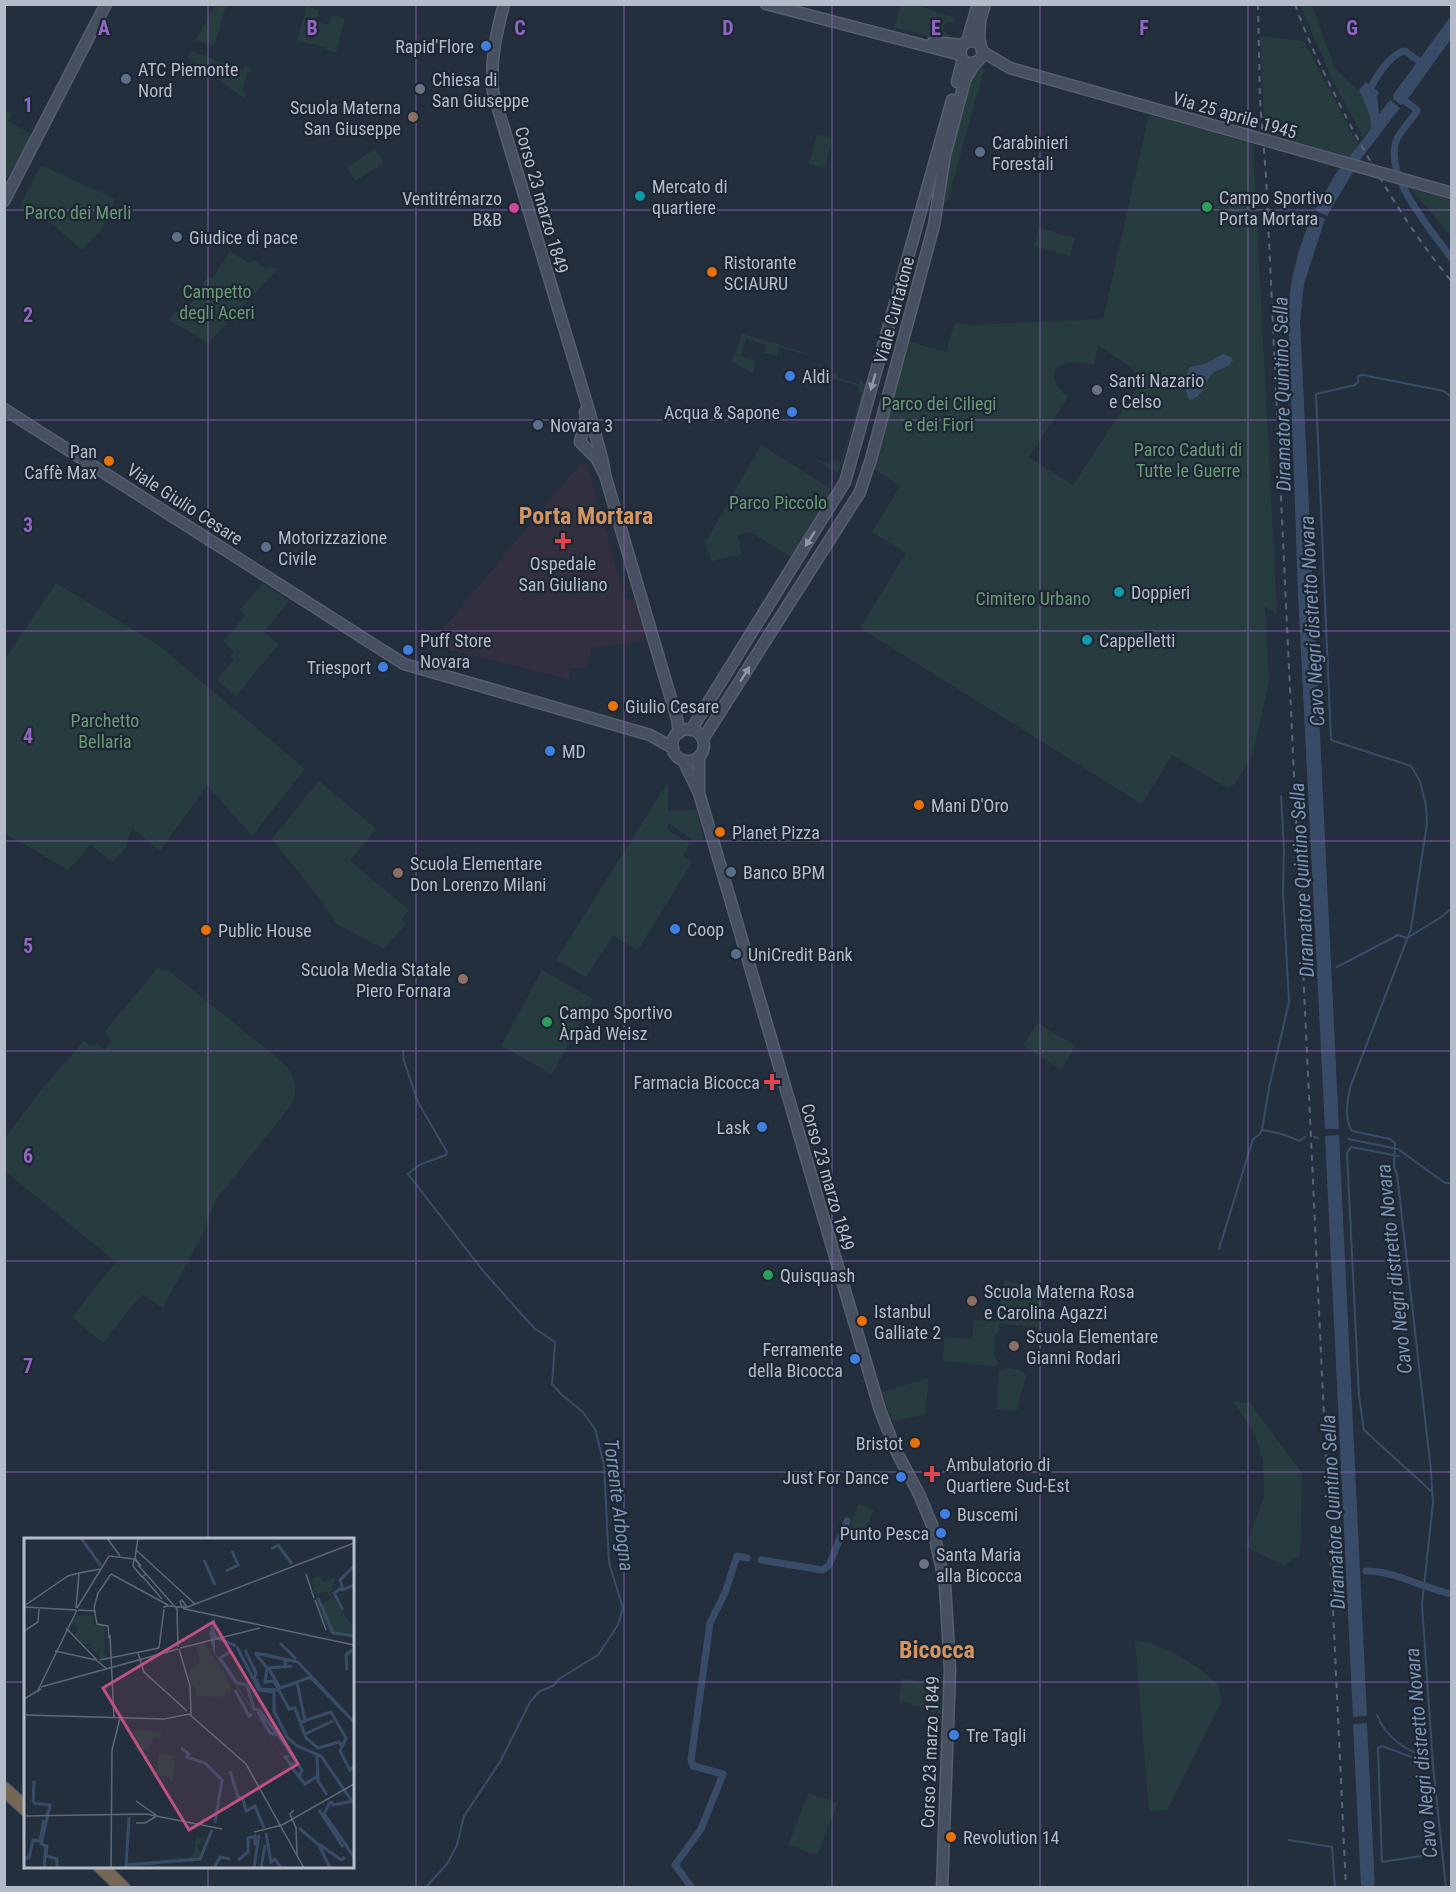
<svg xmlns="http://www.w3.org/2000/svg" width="1456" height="1892" viewBox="0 0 1456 1892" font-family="'Roboto Condensed',sans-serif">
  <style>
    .medical { fill: #32303f }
    .green { fill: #263c3f; fill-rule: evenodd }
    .water { fill: #394c67 }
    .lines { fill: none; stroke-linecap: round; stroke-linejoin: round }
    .stream { stroke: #394c67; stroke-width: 2 }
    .canal { stroke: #394c67; stroke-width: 7 }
    .secondary-casing { stroke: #565f6c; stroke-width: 13 }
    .highway-casing { stroke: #434c59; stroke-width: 16 }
    .secondary { stroke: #465061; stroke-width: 10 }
    .highway { stroke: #746855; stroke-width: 14 }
    .rail { stroke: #5a6575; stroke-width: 2; stroke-dasharray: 6 6; stroke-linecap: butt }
    .secondary-bridge-casing { stroke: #565f6c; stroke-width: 13; stroke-linecap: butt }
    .secondary-bridge { stroke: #465061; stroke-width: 10 }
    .oneway { fill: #8e96a5 }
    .grid { fill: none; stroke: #9266c3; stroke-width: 1.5; stroke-opacity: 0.55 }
    .shop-dot { fill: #3f7fe0; stroke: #1d2633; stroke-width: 2 }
    .service-dot { fill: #5c6f8a; stroke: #1d2633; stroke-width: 2 }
    .worship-dot { fill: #6b7280; stroke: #1d2633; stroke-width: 2 }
    .education-dot { fill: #8d6e63; stroke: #1d2633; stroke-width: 2 }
    .culture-dot { fill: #0f9aa8; stroke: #1d2633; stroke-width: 2 }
    .leisure-dot { fill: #2e9e5b; stroke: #1d2633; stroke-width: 2 }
    .hotel-dot { fill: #d1479c; stroke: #1d2633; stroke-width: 2 }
    .food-dot { fill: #e8710a; stroke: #1d2633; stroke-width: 2 }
    .health-dot { fill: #e0444e; stroke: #1d2633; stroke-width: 2 }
    .labels { text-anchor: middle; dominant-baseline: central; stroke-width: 4.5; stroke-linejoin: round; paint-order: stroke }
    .poi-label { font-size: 18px; fill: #b4bcc9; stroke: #1d2633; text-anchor: start }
    .street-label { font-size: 18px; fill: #b4bcc9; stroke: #1d2633 }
    .park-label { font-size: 18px; fill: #6b9a76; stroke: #1d2633 }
    .water-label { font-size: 20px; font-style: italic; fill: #7c92b1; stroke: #1d2633 }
    .district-label { font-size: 24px; font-weight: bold; fill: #d59563; stroke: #1d2633 }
    .inset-river { fill: none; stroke: #394c67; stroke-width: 3 }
    .inset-road { fill: none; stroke: #5e6776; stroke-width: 1.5 }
    .view { fill: #bd5182; fill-opacity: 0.15; stroke: #bd5182; stroke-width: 3 }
    .inset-edge { fill: none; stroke: #b4bcc9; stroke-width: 3 }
    .grid-label { font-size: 20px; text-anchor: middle; font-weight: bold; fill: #9266c3; stroke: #1d2633; stroke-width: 4.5; stroke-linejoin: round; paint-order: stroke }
  </style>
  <rect width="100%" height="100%" fill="#242f3e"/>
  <path class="medical" d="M581,463L587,465L625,600L634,598L646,639L638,642L591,648L587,668H569V679L430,645Z"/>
  <path class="green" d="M215,5H226L215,44L212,46L196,40Z
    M901,5H916L953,17L956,21L946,23L943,27L944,32L949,35L951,39L949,41L894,27Z
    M1300,5H1312L1335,69L1360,92L1370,116L1371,129L1363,137L1333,81Z
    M307,6L319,10L316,22L329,25L332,15L345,18L336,52L326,50V47L297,41Z
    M1260,36L1304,41L1358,145L1349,157L1265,133Z
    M191,51L243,70L245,66L250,67L251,73L247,72L242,92L246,93L245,99L188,58Z
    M980,65L984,69L947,203L945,202C942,161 962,111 972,71Z
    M5,110L11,114L8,121L32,135L8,178L4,176Z
    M1149,115L1253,144L1277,615L1265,606L1269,682L1252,756L1235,784L1227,788L1172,755L1142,804L860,628L906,553L872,532L900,486L873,468L910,342L946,352L955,322L971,325L1103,319ZM1098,345L1129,366L1142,380L1073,485L1029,457L1068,397C1058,390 1052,381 1055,369C1067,359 1080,363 1094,365Z
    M817,134L832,138L825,168L809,164Z
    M375,149L384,163L355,181L347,167Z
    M41,165L115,199L102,229L82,250L49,221L19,207Z
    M1410,188L1451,200V236Z
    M1039,228L1075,238L1070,256L1034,246Z
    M230,251L249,263L253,260L266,269L271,266L277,270L208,343L169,320L175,311L180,314L186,312L207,277L212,279Z
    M742,333L806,353V355L780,347L777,356L764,353L766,345L746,339L740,356L756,361L753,373L732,362Z
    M835,373H838L837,377L859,384L860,380L867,386L838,473L814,459L833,465L834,461H841L862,393L858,391L859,386L832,378L829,382L832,374Z
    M761,445L830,488V498L791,557L750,532L738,535L742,554L712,561L704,540L708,538Z
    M56,583L157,644L305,769L252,836L207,785L160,851L132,828L125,849L112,862L90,845L68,870L5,833V659Z
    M263,584L289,601L264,632L279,644L236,696L217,680L234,659L230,656L234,651L223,641L246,615L240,609Z
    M319,781L376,829L350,861L409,910L401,920L406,924L384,949L337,924L317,895L272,839Z
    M668,782V811L696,810L704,839L694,841L669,823L666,829L690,844L683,856L692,862L638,950L613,936L586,977L556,960Z
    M158,968L162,972L167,969L287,1066C297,1082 299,1093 288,1109L216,1200L203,1233L163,1308L142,1294L103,1343L72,1317L116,1262L5,1171V1138L41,1090L84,1041L92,1046L97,1044L105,1050L112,1041L104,1032Z
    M542,970L593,999L552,1074L501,1046Z
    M1037,1023L1076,1046L1061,1070L1023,1045Z
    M1004,1280L1046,1290L1038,1327L999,1323L1000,1331L995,1335L994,1357L999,1363L995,1366L943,1361L944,1337L972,1339L974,1320L998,1322Z
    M1010,1368L1023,1371L1026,1375L1017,1411L997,1409L999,1370Z
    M929,1378L925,1415L892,1421L882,1392Z
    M1233,1402L1250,1403L1302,1473L1300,1556L1283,1565L1246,1547L1264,1497L1263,1459L1253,1430Z
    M859,1504L874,1510L861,1540L846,1534Z
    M1135,1640C1165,1644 1195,1664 1218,1684L1221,1702L1167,1810L1149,1811Z
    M902,1679L941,1683V1714L899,1701Z
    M809,1793L838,1803L817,1855L788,1845Z"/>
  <path class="water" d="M1451,16V39L1404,104L1401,105L1393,99V95Z
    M1366,82L1379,92L1377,96L1379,114L1390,100L1400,108L1360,160L1327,216L1315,210L1335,175L1371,129L1370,116L1359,90Z
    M1313,214L1325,219L1304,284L1300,321L1339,1129H1325L1298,592L1288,312C1290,278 1299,245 1313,214Z
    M1223,354L1231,357L1233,360C1228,370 1219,367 1212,374C1203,383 1205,396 1190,400C1183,392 1185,376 1190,367L1205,364Z
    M1339,1135L1367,1716L1353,1717L1325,1136Z
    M1367,1723L1375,1888L1361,1887L1353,1724Z"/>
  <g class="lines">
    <path class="stream" d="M1281,796L1284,849L1283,891L1289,1002L1269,1088L1262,1130L1282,1134L1300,1141L1305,1137
      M1337,967L1398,935L1407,938L1440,918L1452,908
      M403,1051L404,1061L418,1102L447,1152L446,1155L419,1165L408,1174L484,1272L534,1328L555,1342L552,1384L562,1395L582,1411L595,1429L604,1465L609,1563L623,1608L618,1625L598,1655L559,1679L553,1686L540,1691L530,1702L500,1762L464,1816L457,1845L447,1864L425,1888
      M1314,1137L1318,1138
      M1348,1139L1398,1149L1445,1183H1452
      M1399,1156L1351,1147L1347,1153L1359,1396L1364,1430L1432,1492
      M1219,1249L1253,1139L1259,1135L1262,1130
      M1377,1715C1385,1737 1409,1754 1432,1758
      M1433,1765L1382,1746L1378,1748L1382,1862L1434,1854
      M1289,1840L1332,1847L1335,1888
      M1446,1888L1433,1765L1422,1604L1433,1503L1431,1471L1397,1174L1394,1167L1395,1143L1390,1139L1352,1131C1344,1120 1347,1098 1351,1085L1411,929L1427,823L1426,806L1420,781L1411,766L1331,740L1316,394L1355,385L1358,382V376L1363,375L1444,391L1450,396V395"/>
    <path class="canal" d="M1369,93C1373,80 1391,53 1405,51L1424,65
      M1400,97L1417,110C1412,121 1400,130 1396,141C1384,177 1432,231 1452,259
      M761,1560L823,1570L829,1565L847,1521
      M1366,1571C1396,1571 1422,1588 1452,1594
      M692,1888L675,1865L701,1829L723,1774L693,1766L691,1760L710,1623L725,1593L737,1556L747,1558"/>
    <g class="secondary-casing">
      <path id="secondary" d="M504,4C496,34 490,61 493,92L590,414C594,434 603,455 605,475
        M766,4L961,55
        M933,42L963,45
        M967,42L976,10
        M961,49L964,43L970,41L980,43
        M983,52L1010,68
        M970,63L977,62L983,55L979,38L980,21L985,4
        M957,82L963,59
        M4,201L106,4
        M4,409L404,664L650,735L673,748
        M585,412L586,419L580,442L597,459L605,475L677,719L679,733
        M672 745a16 16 0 1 1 32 0a16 16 0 1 1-32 0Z
        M691,730L845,482L952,100
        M703,739L860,492L871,459L934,225L945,155L965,80L975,63
        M683,760L699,793L880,1410L896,1451L919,1494L932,1525L945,1584L950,1670L942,1888
        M699,790V757"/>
    </g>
    <g class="highway-casing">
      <path id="highway" d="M4,1789L26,1809
        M100,1866L123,1888"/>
    </g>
    <use href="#secondary" class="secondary"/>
    <use href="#highway" class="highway"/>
    <path class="rail" d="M1258,4L1260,100L1266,176L1346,1888
      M1295,4C1308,42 1326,77 1344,113C1375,172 1409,230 1452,282"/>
    <g class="secondary-bridge-casing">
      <path id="secondary-bridge" d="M1010,68L1452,193"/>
    </g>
    <use href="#secondary-bridge" class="secondary-bridge"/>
  </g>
  <defs><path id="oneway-solid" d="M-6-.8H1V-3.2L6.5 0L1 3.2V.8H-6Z" transform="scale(1.5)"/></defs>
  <g class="oneway">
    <use href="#oneway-solid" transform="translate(873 382) rotate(106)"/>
    <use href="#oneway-solid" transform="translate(810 539) rotate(122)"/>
    <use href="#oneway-solid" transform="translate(745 674) rotate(-58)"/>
  </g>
  <path class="grid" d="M208,4V1540M416,4V1888M624,4V1888M832,4V1888M1040,4V1888M1248,4V1888M4,210H1452M4,420H1452M4,631H1452M4,841H1452M4,1051H1452M4,1261H1452M4,1472H1452M4,1682H26M352,1682H1452M208,1866V1888"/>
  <g class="shop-dot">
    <circle cx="486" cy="46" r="6"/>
    <circle cx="790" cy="376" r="6"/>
    <circle cx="792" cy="412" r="6"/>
    <circle cx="408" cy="650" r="6"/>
    <circle cx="383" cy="667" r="6"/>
    <circle cx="550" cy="751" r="6"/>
    <circle cx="675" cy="929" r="6"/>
    <circle cx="762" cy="1127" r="6"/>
    <circle cx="855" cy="1359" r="6"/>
    <circle cx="901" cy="1477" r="6"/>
    <circle cx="945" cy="1514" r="6"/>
    <circle cx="941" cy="1533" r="6"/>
    <circle cx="954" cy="1735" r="6"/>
  </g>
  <g class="service-dot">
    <circle cx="126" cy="79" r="6"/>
    <circle cx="980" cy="152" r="6"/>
    <circle cx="177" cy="237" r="6"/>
    <circle cx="538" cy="425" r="6"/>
    <circle cx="266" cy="547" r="6"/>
    <circle cx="731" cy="872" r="6"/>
    <circle cx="736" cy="954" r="6"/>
  </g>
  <g class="worship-dot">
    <circle cx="420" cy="89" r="6"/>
    <circle cx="1097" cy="390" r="6"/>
    <circle cx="924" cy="1564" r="6"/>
  </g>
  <g class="education-dot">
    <circle cx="413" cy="117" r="6"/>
    <circle cx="398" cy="873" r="6"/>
    <circle cx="463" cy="979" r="6"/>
    <circle cx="972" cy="1301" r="6"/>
    <circle cx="1014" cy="1346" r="6"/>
  </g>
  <g class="culture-dot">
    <circle cx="640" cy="196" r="6"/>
    <circle cx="1119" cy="592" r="6"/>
    <circle cx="1087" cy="640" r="6"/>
  </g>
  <g class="leisure-dot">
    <circle cx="1207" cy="207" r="6"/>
    <circle cx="547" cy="1022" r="6"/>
    <circle cx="768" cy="1275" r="6"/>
  </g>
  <circle class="hotel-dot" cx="514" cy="208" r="6"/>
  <g class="food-dot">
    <circle cx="712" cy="272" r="6"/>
    <circle cx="109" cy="461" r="6"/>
    <circle cx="613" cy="706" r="6"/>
    <circle cx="919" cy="805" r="6"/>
    <circle cx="720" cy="832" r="6"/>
    <circle cx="206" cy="930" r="6"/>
    <circle cx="862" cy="1321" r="6"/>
    <circle cx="915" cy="1443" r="6"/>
    <circle cx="951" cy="1837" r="6"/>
  </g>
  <g class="health-dot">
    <path d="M560 532h6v6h6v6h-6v6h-6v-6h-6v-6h6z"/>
    <path d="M769 1073h6v6h6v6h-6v6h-6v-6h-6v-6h6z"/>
    <path d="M929 1465h6v6h6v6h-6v6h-6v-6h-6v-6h6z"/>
  </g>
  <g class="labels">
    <g class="poi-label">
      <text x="474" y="46" text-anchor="end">Rapid'Flore</text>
      <text x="138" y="69">ATC Piemonte<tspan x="138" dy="21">Nord</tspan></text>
      <text x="432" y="79">Chiesa di<tspan x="432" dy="21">San Giuseppe</tspan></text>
      <text x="401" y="107" text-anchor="end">Scuola Materna<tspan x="401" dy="21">San Giuseppe</tspan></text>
      <text x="992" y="142">Carabinieri<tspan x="992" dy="21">Forestali</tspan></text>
      <text x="652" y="186">Mercato di<tspan x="652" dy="21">quartiere</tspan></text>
      <text x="1219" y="197">Campo Sportivo<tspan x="1219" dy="21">Porta Mortara</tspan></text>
      <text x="502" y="198" text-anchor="end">Ventitrémarzo<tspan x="502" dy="21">B&amp;B</tspan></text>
      <text x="189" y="237">Giudice di pace</text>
      <text x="724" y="262">Ristorante<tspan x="724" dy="21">SCIAURU</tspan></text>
      <text x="802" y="376">Aldi</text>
      <text x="1109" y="380">Santi Nazario<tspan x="1109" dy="21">e Celso</tspan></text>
      <text x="780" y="412" text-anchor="end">Acqua &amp; Sapone</text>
      <text x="550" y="425">Novara 3</text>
      <text x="97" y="451" text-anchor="end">Pan<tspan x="97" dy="21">Caffè Max</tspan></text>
      <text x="278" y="537">Motorizzazione<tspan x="278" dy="21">Civile</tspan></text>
      <text x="563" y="563" text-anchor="middle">Ospedale<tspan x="563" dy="21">San Giuliano</tspan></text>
      <text x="1131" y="592">Doppieri</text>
      <text x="420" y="640">Puff Store<tspan x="420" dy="21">Novara</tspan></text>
      <text x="1099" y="640">Cappelletti</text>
      <text x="371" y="667" text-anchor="end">Triesport</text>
      <text x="625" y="706">Giulio Cesare</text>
      <text x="562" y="751">MD</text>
      <text x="931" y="805">Mani D'Oro</text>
      <text x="732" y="832">Planet Pizza</text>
      <text x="410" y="863">Scuola Elementare<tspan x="410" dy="21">Don Lorenzo Milani</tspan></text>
      <text x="743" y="872">Banco BPM</text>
      <text x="687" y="929">Coop</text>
      <text x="218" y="930">Public House</text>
      <text x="748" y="954">UniCredit Bank</text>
      <text x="451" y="969" text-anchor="end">Scuola Media Statale<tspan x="451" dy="21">Piero Fornara</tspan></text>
      <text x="559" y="1012">Campo Sportivo<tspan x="559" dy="21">Àrpàd Weisz</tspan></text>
      <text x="760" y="1082" text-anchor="end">Farmacia Bicocca</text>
      <text x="750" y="1127" text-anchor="end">Lask</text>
      <text x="780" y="1275">Quisquash</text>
      <text x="984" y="1291">Scuola Materna Rosa<tspan x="984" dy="21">e Carolina Agazzi</tspan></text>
      <text x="874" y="1311">Istanbul<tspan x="874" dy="21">Galliate 2</tspan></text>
      <text x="1026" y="1336">Scuola Elementare<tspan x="1026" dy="21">Gianni Rodari</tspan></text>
      <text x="843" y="1349" text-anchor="end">Ferramente<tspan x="843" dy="21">della Bicocca</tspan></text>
      <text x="903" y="1443" text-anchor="end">Bristot</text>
      <text x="946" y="1464">Ambulatorio di<tspan x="946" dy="21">Quartiere Sud-Est</tspan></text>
      <text x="889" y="1477" text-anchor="end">Just For Dance</text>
      <text x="957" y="1514">Buscemi</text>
      <text x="929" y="1533" text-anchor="end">Punto Pesca</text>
      <text x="936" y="1554">Santa Maria<tspan x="936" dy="21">alla Bicocca</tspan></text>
      <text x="966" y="1735">Tre Tagli</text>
      <text x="963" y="1837">Revolution 14</text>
    </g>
    <g class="street-label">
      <text transform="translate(1235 115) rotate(16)">Via 25 aprile 1945</text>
      <text transform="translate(542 200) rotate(74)">Corso 23 marzo 1849</text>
      <text transform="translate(894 310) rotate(-75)">Viale Curtatone</text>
      <text transform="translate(185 504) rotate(33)">Viale Giulio Cesare</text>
      <text transform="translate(828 1177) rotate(74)">Corso 23 marzo 1849</text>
      <text transform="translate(930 1752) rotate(-88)">Corso 23 marzo 1849</text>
    </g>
    <g class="park-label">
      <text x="78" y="212">Parco dei Merli</text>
      <text x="217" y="291">Campetto<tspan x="217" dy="21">degli Aceri</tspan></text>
      <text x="939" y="403">Parco dei Ciliegi<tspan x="939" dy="21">e dei Fiori</tspan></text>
      <text x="1188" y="449">Parco Caduti di<tspan x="1188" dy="21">Tutte le Guerre</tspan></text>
      <text x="778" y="502">Parco Piccolo</text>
      <text x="1033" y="598">Cimitero Urbano</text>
      <text x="105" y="720">Parchetto<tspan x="105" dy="21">Bellaria</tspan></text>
    </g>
    <g class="water-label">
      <text transform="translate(1282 394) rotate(-91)">Diramatore Quintino Sella</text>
      <text transform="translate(1312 621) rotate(-93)">Cavo Negri distretto Novara</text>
      <text transform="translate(1302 880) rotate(-93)">Diramatore Quintino Sella</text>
      <text transform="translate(1394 1269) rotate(-96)">Cavo Negri distretto Novara</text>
      <text transform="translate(619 1505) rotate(83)">Torrente Arbogna</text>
      <text transform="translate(1333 1512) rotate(-93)">Diramatore Quintino Sella</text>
      <text transform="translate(1421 1753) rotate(-95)">Cavo Negri distretto Novara</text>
    </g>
    <g class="district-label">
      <text x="586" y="516">Porta Mortara</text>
      <text x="937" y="1650">Bicocca</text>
    </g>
  </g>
  <g transform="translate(24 1538)">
    <rect width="330" height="330" fill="#242f3e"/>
    <path d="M295,38L300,44L312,39L306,55L330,91V98L306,95L300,84L292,63L293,60L297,67L307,60L303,54L291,57L288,41ZM50,78L69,77L70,87L81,88L80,114L84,120L75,121V108L74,116L61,108L66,109L68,106H59L51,97L54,89L47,86ZM180,104L205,144L207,153L201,154V159L172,158V151L166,145L163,134L176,124L171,107ZM110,191L137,194L136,201L130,199L124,212L112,213ZM135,215L151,218L148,246L145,239L131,237ZM172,299L181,301L173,307L177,319L168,324L157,321L124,328H111L156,319L163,322L170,316Z" fill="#263c3f"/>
    <path d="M191,78V115L292,267L190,115L185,95Z" fill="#394c67"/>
    <path class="inset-river" d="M57,0L77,28M247,11L254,7L268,26M180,22L191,47M330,28L316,42L319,52L330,47M202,33L214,27L208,13M318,50L310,55L319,72M294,60L309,95L330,98M189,94L193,100L212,108M256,105L272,121M213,109L235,152L250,154V173L263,199L273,208L297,218L330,266M221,112L232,135L230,141M206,114L196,120L213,145L223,147L230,171L235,172L254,197L278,232L275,238M231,115L274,124L330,184M231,115L243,130M239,116L260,121L262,128M268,128L243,130L241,144L250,143L265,171L271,170L282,200L294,210L315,204L318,209M245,131L256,150M323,132L322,117L328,112M232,141L236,151L254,152M278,142L286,139L325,179M256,150L274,144M211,152L225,178L228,176M234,174L246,195L253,197M282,182L307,174L322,200L316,213L326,232L330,228M276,184L281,183L273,144L279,142M281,196L309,183M157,210L165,216L163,219L181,225L198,242L191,285M265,218L261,219L267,227L270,224M293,218L294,243L303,257M269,231L281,246L292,239L294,242M206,233L214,259L219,261L222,273L231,268L240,290M307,263L309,267L329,263M9,264L10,243M306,264L300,276L313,294M9,265L26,267L17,306L23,308L22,318L33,321V330M295,272L319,309M275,290L295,307L306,330M313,294L330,319M242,295L247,324L251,321L257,330M17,305L22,309L20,330M295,306L317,322L321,319M0,320H5L9,302L16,303L20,282M214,322L224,314V300L231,298V306H235M102,327L176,321L188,292M102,330L105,279M190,330L196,319L206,321M230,330L235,297M237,330L241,307"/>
    <path class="inset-road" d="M83,0L96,18M112,12L171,66M110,21L109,28L118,39L122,36M114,27L153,71L154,109M87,36L144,67M282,36L290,60M119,39L138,61M291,62L302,92M0,68L44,38L55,35M140,68V69L144,68H145L155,69H161L162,68L158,62L156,64L158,68L159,69L160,71H161L330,107M0,69L52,72M52,70L55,35L77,31M53,70L85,18L110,21L117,28L111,20L114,0M70,70L73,86L84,88L85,100M70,70L74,55L87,36M161,70L330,5M54,72L72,73M42,90L73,122M0,93L14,84L15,71M86,97L90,180M135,110L140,71M156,110L236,90M155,111L166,148L167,177M31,113L72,122L83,131M114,115L120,134L163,173M76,122L135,110M17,149L154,111M14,152L53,72M0,161L17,151M2,177L140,181L165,176L222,226L280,330M112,263L132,277M270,272L266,276L272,290L273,317M0,278L122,276L198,291M112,285H121L131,279M230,294L258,287L330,246M87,330L88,212L96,180"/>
    <path class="view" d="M189,84L274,226L165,292L79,150Z"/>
    <rect width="330" height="330" class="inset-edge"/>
  </g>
  <g class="grid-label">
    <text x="104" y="35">A</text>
    <text x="312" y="35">B</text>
    <text x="520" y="35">C</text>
    <text x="728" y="35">D</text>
    <text x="936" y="35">E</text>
    <text x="1144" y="35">F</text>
    <text x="1352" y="35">G</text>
    <text x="28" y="112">1</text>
    <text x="28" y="322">2</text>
    <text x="28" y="532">3</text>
    <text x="28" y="743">4</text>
    <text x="28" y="953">5</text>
    <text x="28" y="1163">6</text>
    <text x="28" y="1373">7</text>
  </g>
  <rect width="1456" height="1892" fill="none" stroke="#b4bcc9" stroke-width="12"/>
</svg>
